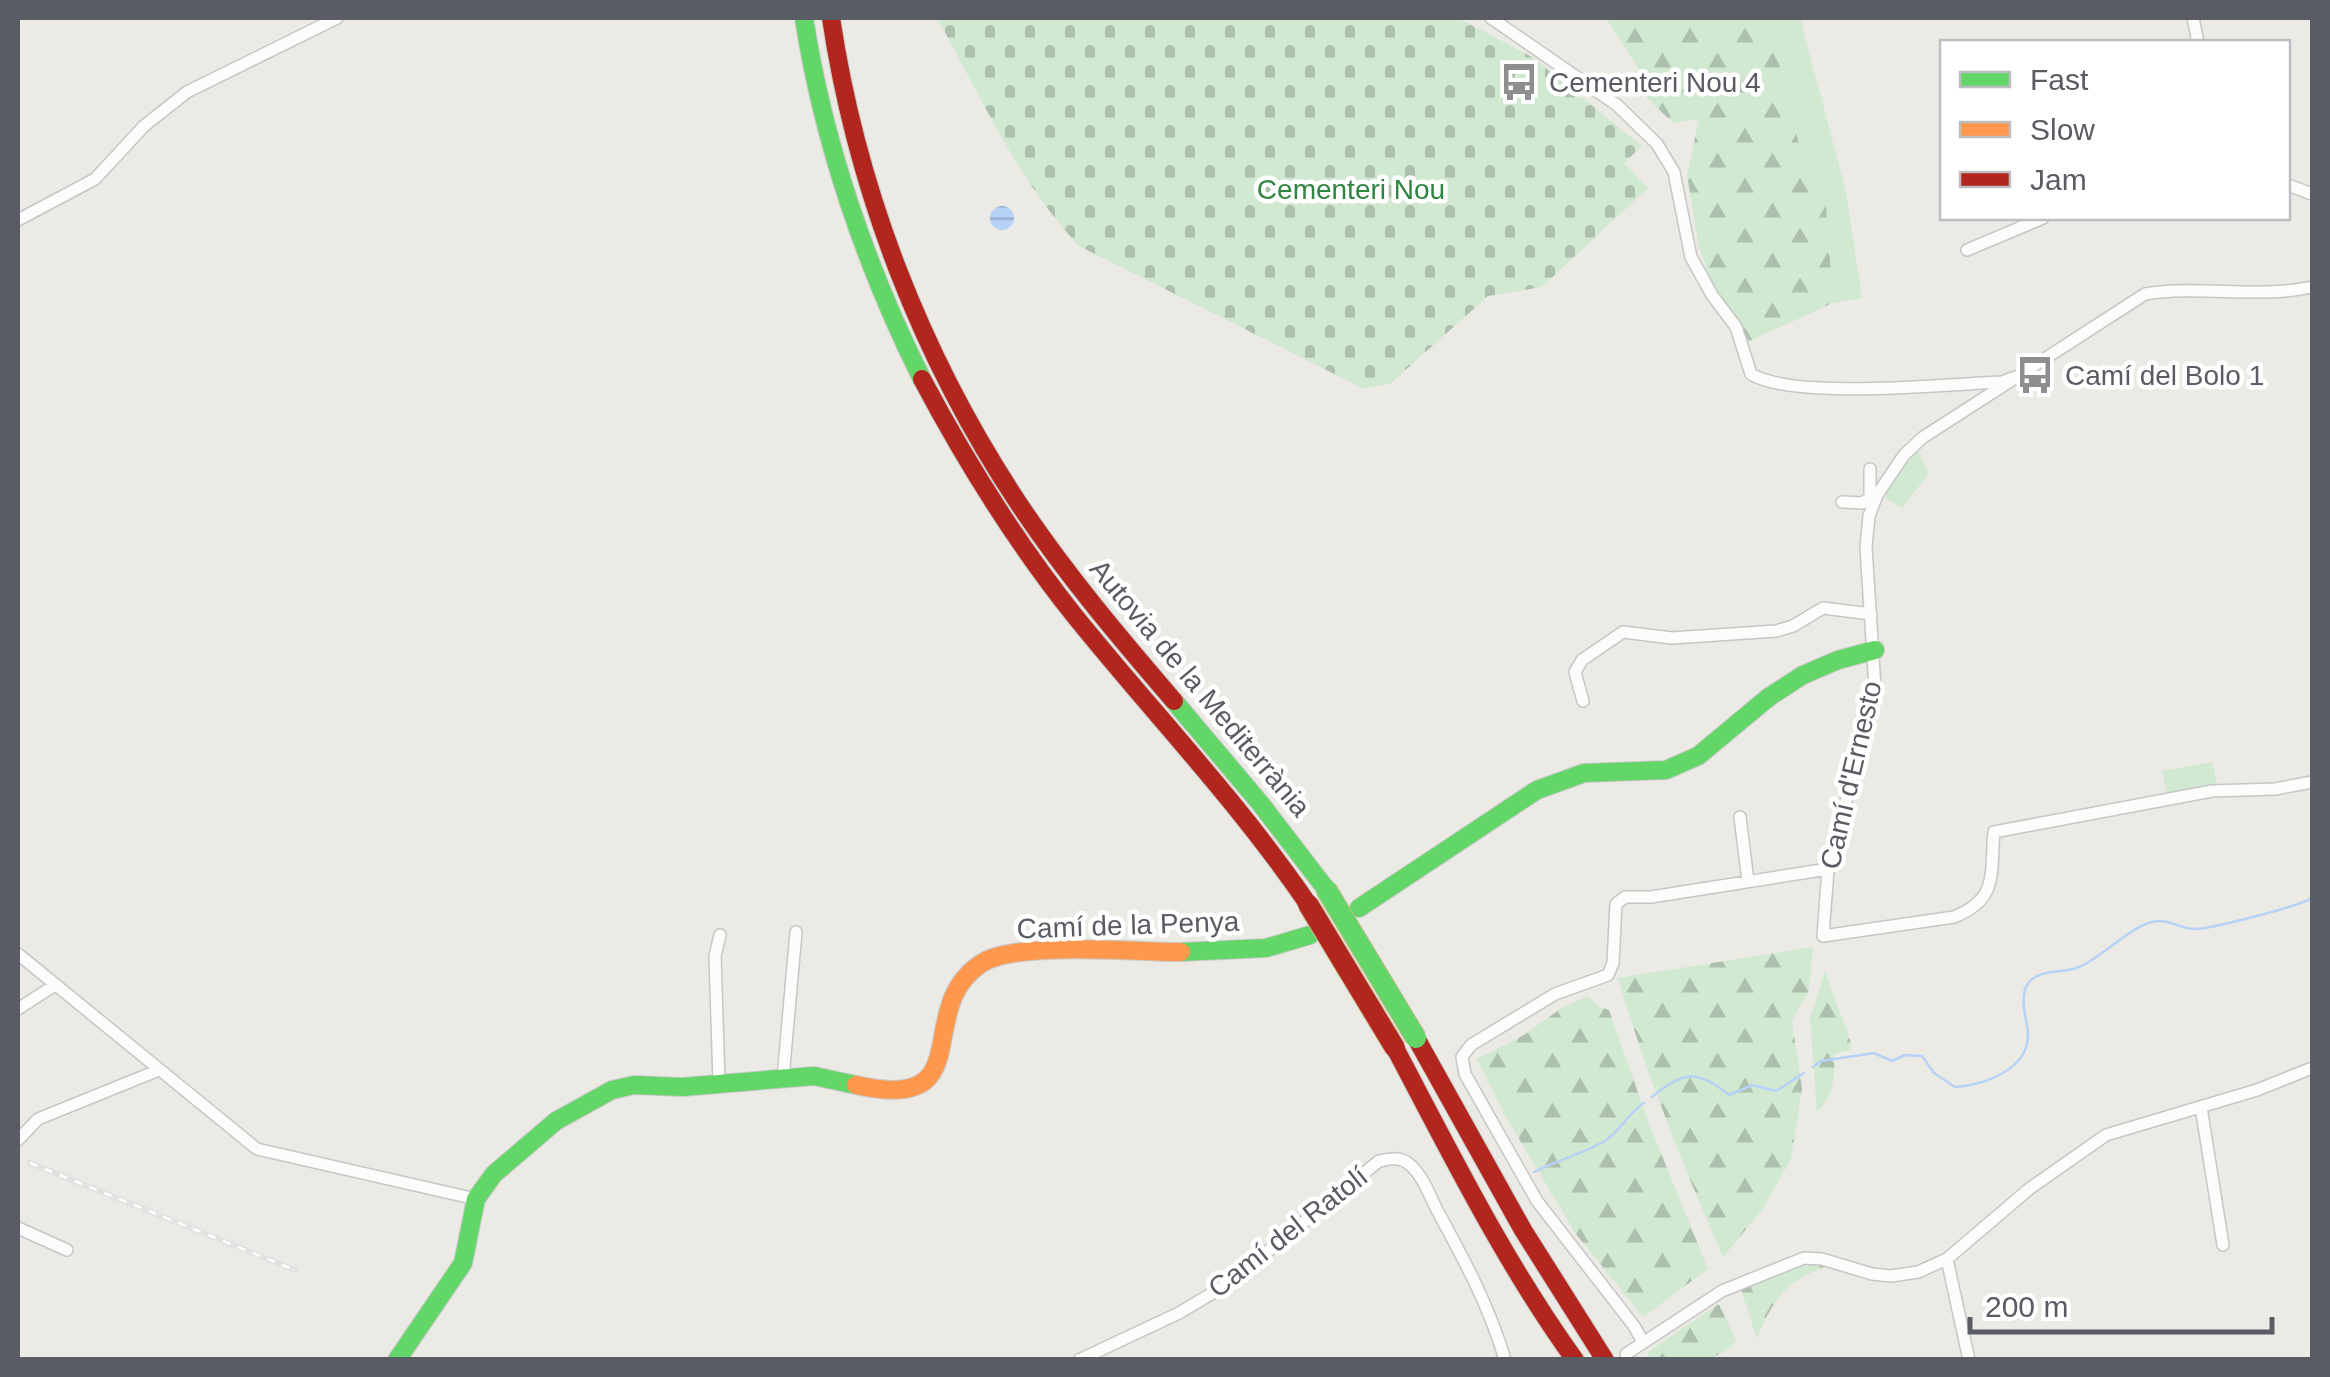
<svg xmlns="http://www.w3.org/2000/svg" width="2330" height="1377" viewBox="0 0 2330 1377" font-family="Helvetica,sans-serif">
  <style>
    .green { fill: #d1e8d1 }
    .forest { fill: url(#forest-firs) }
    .cemetery { fill: url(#cemetery-stones) }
    .water { fill: url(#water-rules) }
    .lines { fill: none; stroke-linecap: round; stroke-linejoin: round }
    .stream { stroke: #b6d2f7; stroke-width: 2.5 }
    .street-casing { stroke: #c7c6c6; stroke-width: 14 }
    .fast-casing { stroke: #c9c9c9; stroke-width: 20 }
    .slow-casing { stroke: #c9c9c9; stroke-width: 20 }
    .jam-casing { stroke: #c9c9c9; stroke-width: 20 }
    .street { stroke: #fcfcfb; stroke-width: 11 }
    .fast { stroke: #63d668; stroke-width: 18 }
    .slow { stroke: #ff974d; stroke-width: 18 }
    .jam { stroke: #b3261e; stroke-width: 18 }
    .rail-casing { stroke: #e2e2e2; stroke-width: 6 }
    .rail { stroke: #fff; stroke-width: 2.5; stroke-dasharray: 8; stroke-linecap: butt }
    .fast-bridge-casing { stroke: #c2bb92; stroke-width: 22; stroke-linecap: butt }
    .jam-bridge-casing { stroke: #c2bb92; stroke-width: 22; stroke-linecap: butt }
    .fast-bridge { stroke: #63d668; stroke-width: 20 }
    .jam-bridge { stroke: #b3261e; stroke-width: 20 }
    .labels { text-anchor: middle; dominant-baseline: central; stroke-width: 9; stroke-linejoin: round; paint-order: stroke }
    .poi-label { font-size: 28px; fill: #5a5c63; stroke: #fff; text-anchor: start }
    .park-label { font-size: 28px; fill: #2e8540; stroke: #fff }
    .street-label { font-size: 28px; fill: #5a5c63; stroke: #fff }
  </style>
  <defs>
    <pattern id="forest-firs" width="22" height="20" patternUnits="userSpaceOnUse" patternTransform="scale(2.5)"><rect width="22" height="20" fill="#d1e8d1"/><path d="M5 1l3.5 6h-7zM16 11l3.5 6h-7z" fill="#adbfad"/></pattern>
    <pattern id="cemetery-stones" width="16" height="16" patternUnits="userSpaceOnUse" patternTransform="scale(2.5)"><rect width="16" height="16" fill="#d1e8d1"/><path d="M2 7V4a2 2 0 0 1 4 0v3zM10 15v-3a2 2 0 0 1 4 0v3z" fill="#adbfad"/></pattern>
    <pattern id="water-rules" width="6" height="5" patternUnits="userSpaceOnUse" patternTransform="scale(2.5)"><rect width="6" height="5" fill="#b6d2f7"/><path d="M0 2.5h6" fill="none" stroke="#97aecc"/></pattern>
  </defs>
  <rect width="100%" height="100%" fill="#ebeae4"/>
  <path class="green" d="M1768,18H1800L1846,192L1862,298L1833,303L1826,205L1802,156Z
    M1916,447L1929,473L1902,508L1885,498L1892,479Z
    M2212,762L2217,784L2167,794L2162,771Z"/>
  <path class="forest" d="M1606,18H1768L1802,156L1826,205L1833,303L1749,341L1710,278L1699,247L1687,175L1699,119L1673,123L1639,90V69Z
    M1813,947L1809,990L1792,1021L1802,1089L1791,1159L1762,1210L1723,1257C1683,1165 1646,1074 1618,978Z
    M1825,971L1851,1043L1850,1050L1834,1054C1835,1078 1834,1095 1817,1112L1810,1019Z
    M1588,996L1598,1006L1609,1010L1649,1124L1708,1269L1643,1317L1576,1234L1506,1117L1477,1059L1524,1035L1563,1007Z
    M1822,1262L1824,1268C1787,1279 1770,1304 1757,1339L1741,1290L1799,1266Z
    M1719,1304L1736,1341C1715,1367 1681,1360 1650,1359L1648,1352Z"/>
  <path class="cemetery" d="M937,18H1458L1532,57L1642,146L1624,163L1648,188L1542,287L1488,296L1391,383L1364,389L1079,246C1018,181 980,95 937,18Z"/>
  <path class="water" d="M990 218a12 12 0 1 1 24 0a12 12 0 1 1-24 0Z"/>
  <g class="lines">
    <path class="stream" d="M1813,1067L1821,1061L1874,1053L1892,1061L1905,1055L1922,1056L1934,1073L1955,1087C1983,1085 2029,1070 2028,1034C2027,1019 2018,996 2029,982C2042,968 2063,974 2079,967C2102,958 2134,922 2158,921C2170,920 2182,929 2195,929C2210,929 2300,906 2312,898
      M1652,1097C1683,1071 1698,1069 1729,1095L1752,1085L1776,1091L1804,1073
      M1534,1172C1556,1161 1581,1154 1603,1142C1620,1132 1627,1114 1644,1103"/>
    <g class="street-casing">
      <path id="street" d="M1491,18L1617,105L1657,144L1674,172L1691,257L1712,295L1736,327L1751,374C1794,400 1947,384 2002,382L2012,378
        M2193,18L2198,42
        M2288,185L2312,194
        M18,220L95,179L144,126L187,92L337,18
        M1967,250L2043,218
        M2312,287C2257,299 2201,285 2145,294L1922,438L1904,455L1877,495L1869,516L1866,547L1875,688L1851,776L1835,857L1828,869L1823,936L1954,917C1999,899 1990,874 1994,832L2212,791L2275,789L2312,782
        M1842,502L1863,503L1870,497V469
        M1583,701L1575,672L1582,660L1623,632L1672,638L1776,631L1793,626L1823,608L1871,614
        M1740,817L1748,881
        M18,954L257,1149L476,1199
        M18,1009L55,985
        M783,1078L796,932
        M719,1082L715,956L720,935
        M2201,1107L2223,1245
        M18,1140L38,1119L159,1070
        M18,1228L67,1250
        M1947,1259L1969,1360
        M1643,1342L1634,1326L1537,1201L1465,1074L1462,1057L1471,1045L1555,994L1608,975L1613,963L1616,904L1625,897H1651L1828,869
        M1626,1354L1722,1291L1804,1258L1822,1259L1872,1274L1891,1276L1918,1272L1947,1259L2029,1189L2106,1135L2257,1090L2312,1068
        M1079,1360L1179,1313L1226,1285L1379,1161C1390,1159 1399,1156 1409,1164C1422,1174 1430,1196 1437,1210C1464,1260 1489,1305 1505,1360"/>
    </g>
    <g class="fast-casing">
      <path id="fast" d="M804,18C823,142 866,267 922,379
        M1174,701L1260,803L1326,889
        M1359,908L1537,790L1584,773L1666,770L1698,756L1769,697L1803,675L1838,660L1875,650
        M1181,952L1266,948L1310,935
        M397,1360L463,1263L476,1199L494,1174L556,1121L612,1090L634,1085L682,1087L814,1076L856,1085"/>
    </g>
    <g class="slow-casing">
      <path id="slow" d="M856,1085C983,1114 911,1008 982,963C1016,941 1136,952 1181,952"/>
    </g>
    <g class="jam-casing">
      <path id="jam" d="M831,18C857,191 922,358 1019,504C1065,573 1119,637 1174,701
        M922,379C966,462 1015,541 1074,615C1152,712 1238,801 1308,904
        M1416,1038L1523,1230L1605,1360
        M1395,1048C1451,1154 1505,1263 1575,1360"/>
    </g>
    <use href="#street" class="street"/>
    <use href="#fast" class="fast"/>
    <use href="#slow" class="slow"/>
    <use href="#jam" class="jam"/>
    <g class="rail-casing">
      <path id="rail" d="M30,1163L295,1270"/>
    </g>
    <use href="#rail" class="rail"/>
    <g class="fast-bridge-casing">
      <path id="fast-bridge" d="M1326,889L1416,1038"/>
    </g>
    <g class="jam-bridge-casing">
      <path id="jam-bridge" d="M1308,904L1395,1048"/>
    </g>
    <use href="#fast-bridge" class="fast-bridge"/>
    <use href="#jam-bridge" class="jam-bridge"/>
  </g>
  <defs>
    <g id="bus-bare" transform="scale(3)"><path d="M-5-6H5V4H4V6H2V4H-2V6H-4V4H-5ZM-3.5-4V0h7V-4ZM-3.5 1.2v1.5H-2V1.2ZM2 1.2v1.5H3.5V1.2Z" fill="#8d8e90" stroke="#fff" stroke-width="2.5" paint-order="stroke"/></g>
  </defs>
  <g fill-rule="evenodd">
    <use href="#bus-bare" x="1519" y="82"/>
    <use href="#bus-bare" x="2035" y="375"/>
  </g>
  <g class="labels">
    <g class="poi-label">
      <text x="1549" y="82">Cementeri Nou 4</text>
      <text x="2065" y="375">Camí del Bolo 1</text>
    </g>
    <g class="park-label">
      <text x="1351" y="189">Cementeri Nou</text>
    </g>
    <g class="street-label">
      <text transform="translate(1200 688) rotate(50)">Autovia de la Mediterrània</text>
      <text transform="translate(1851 775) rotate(-77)">Camí d'Ernesto</text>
      <text transform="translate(1128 925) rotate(-2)">Camí de la Penya</text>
      <text transform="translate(1288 1232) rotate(-38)">Camí del Ratolí</text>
    </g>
  </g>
  <rect width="2330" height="1377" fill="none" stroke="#5a5c63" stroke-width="40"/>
  <rect x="1940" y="40" width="350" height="180" fill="#ffffff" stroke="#bdbec1" stroke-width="2.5"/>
  <rect x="1960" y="72" width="50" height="15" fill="#63d668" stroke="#bdbec1" stroke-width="2.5"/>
  <text x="2030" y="90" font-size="30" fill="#5a5c63">Fast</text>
  <rect x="1960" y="122" width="50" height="15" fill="#ff974d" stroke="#bdbec1" stroke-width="2.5"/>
  <text x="2030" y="140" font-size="30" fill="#5a5c63">Slow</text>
  <rect x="1960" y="172" width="50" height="15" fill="#b3261e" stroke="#bdbec1" stroke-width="2.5"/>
  <text x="2030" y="190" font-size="30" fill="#5a5c63">Jam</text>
  <path d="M1970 1317v15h302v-15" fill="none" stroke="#5a5c63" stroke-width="5"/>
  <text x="1985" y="1317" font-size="30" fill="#5a5c63" stroke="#ffffff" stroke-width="8" paint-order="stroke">200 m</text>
</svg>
